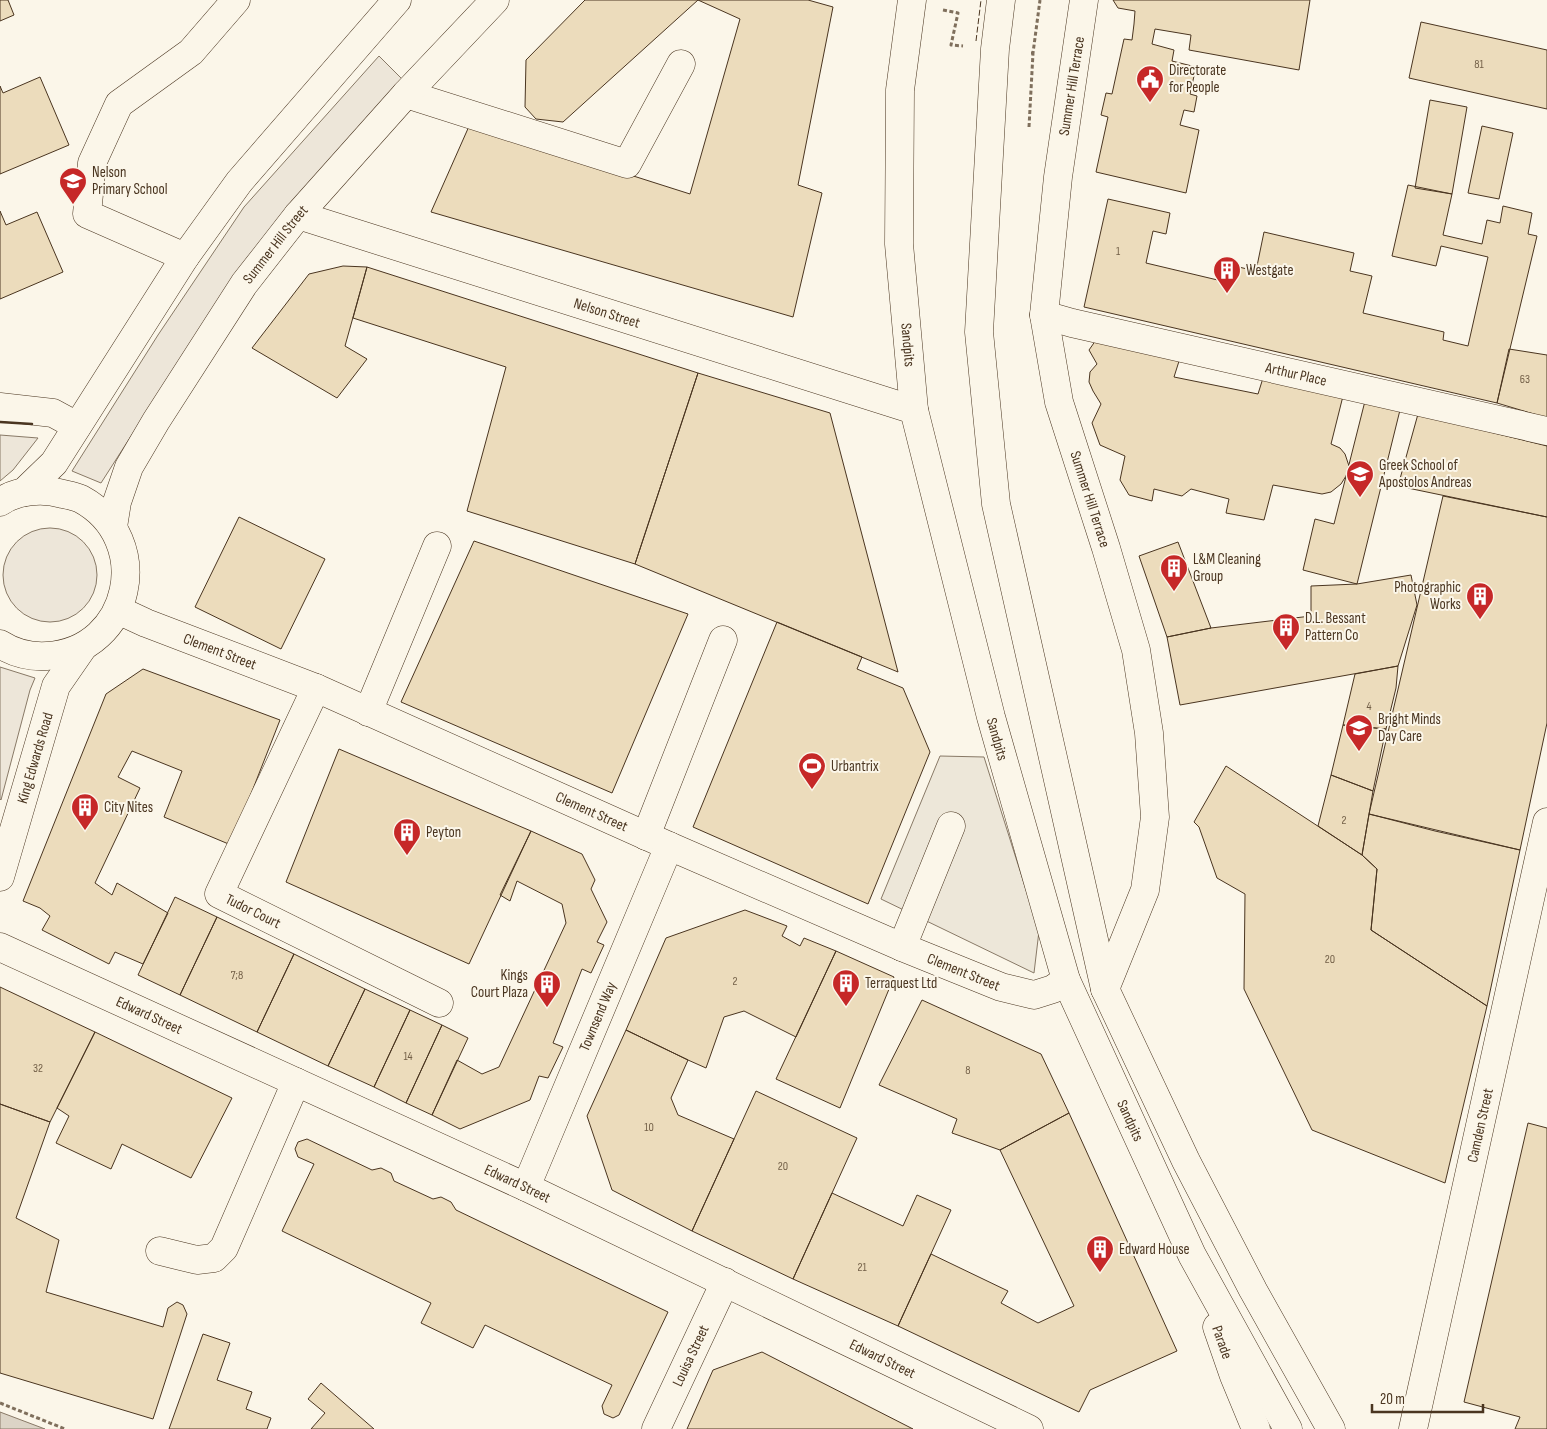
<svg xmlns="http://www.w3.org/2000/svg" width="1547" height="1429" viewBox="0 0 1547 1429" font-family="'Sofia Sans Condensed',sans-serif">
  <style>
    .green { fill: #ede6d9; stroke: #887966 }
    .parking { fill: #ede7d9; stroke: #887966 }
    .water { fill: #dcd4c6; stroke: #887966 }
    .building { fill: #ecdcbc; stroke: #4a3520 }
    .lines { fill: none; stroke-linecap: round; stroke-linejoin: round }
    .minor-casing { stroke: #4a3520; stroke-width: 29 }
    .major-casing { stroke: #4a3520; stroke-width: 29 }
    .path { stroke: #7f6f5c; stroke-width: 3; stroke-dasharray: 4 2.5; stroke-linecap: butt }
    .minor { stroke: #fbf6e9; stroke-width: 28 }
    .major { stroke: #fbf6e9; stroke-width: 28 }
    .fence { stroke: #4a3520; stroke-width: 1; stroke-dasharray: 6 2.5; stroke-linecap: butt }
    .wall { stroke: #4a3520; stroke-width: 2.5 }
    .labels { text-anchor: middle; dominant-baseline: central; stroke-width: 4; stroke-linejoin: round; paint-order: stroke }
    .number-label { font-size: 12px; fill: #725f47 }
    .poi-label { font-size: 15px; fill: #4a3520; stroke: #fbf6e9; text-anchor: start }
    .street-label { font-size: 15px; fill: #4a3520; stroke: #fbf6e9 }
  </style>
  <rect width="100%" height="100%" fill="#fbf6e9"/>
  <path class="green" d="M379,56L407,84L174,369L101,483L72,471L158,335L244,207Z
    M0,435L38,438L13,470L0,481Z
    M3 575a47 47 0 1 1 94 0a47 47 0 1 1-94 0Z
    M0,667L35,678L30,690L1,800L0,799Z"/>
  <path class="parking" d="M940,756L984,757L1039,931L1034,973L881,899Z"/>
  <path class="water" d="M0,1412L45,1429H0Z"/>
  <path class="building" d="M0,0H8L14,15L0,21Z
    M585,0H808L833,7L798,185L822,193L793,317L431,212L470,124L690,194L740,19L698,0L563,122L536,119L525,107L526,60Z
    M1113,0H1310L1299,70L1189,50L1191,35L1155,29L1152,44L1174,50L1172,61L1196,67L1190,94L1197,96L1194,112L1184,110L1180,125L1199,130L1186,193L1096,172L1108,117L1101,115L1106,93L1112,94L1124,39L1132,40L1134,24L1135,11L1118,8Z
    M1421,22L1547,50V109L1409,78Z
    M40,77L69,145L0,174V86L3,93Z
    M1430,100L1467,107L1452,194L1415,188Z
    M1482,126L1513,133L1499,199L1468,193Z
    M1408,185L1452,194L1443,235L1482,244L1487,220L1500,223L1503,206L1532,213L1528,234L1537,236L1497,403L1084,307L1108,199L1170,213L1166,234L1153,231L1146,263L1226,282L1230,265L1256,271L1264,232L1354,253L1350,271L1372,276L1363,313L1444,332L1443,340L1468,346L1488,257L1441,246L1436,266L1392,256Z
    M0,211L6,225L37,212L63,272L0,299Z
    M343,266L367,267L345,346L367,359L337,398L252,348L309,274Z
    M367,267L698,373L635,564L467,511L506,367L353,318Z
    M1096,340L1180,358L1174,377L1258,394L1263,378L1343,396L1331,444L1340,448L1345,454L1349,466L1346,476L1341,484L1331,492L1322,494L1273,485L1264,520L1226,513L1229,499L1191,489L1182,496L1154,489L1152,501L1129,495L1120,480L1125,456L1100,445L1092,423L1101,404L1093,391L1089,382L1090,372L1097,364L1089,350Z
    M1509,349L1547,355V418L1497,403Z
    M698,373L830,413L898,672L635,564Z
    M1365,401L1400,410L1357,584L1303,570L1315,519L1334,524Z
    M1418,414L1547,446V517L1398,486Z
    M1443,496L1547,517V723L1520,850L1369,814Z
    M239,517L325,559L281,649L195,607Z
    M474,541L688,614L612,793L401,702Z
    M1178,542L1211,628L1167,637L1139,556Z
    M1411,575L1417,605L1398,666L1180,705L1167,637L1211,628L1311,616V586L1357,584Z
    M777,622L862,657L857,669L903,688L930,752L868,904L693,827Z
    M1398,666L1396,688L1386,729L1343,725L1355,674Z
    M143,669L280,720L231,845L164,817L182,771L132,751L118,777L140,788L95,883L112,895L117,883L168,913L143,964L115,952L109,964L42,930L50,916L40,908L23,901L106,694Z
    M1343,725L1386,729L1373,791L1331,775Z
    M339,749L531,831L469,964L286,882Z
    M1226,766L1362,855L1377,869L1371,930L1487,1006L1445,1183L1312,1130L1244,989L1245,894L1217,878L1199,827L1194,822Z
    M1331,775L1373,791L1362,855L1318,826Z
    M1369,814L1435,831L1520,850L1487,1006L1371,930L1377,869L1362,855Z
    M531,831L582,854L595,880L591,889L607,922L597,942L604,945L591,973L582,969L553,1043L563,1047L548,1078L539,1076L530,1100L460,1129L432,1115L457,1060L482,1074L499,1067L566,923L562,904L517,881L510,901L500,895Z
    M175,897L217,917L180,995L138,975Z
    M745,910L787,926L782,936L800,946L804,938L836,951L796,1037L744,1011L724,1017L706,1068L688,1060L626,1030L666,938Z
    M217,917L294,954L257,1032L180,995Z
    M836,951L894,977L840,1108L776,1079Z
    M294,954L365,989L328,1066L257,1032Z
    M0,987L95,1032L50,1122L0,1104Z
    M365,989L410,1010L374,1087L328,1066Z
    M922,1000L1041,1054L1069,1113L1000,1150L952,1133L957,1119L879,1085Z
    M410,1010L442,1025L406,1103L374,1087Z
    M442,1025L468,1038L432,1115L406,1103Z
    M626,1030L688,1060L671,1098L678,1115L734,1139L692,1231L612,1190L587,1116Z
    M95,1032L232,1098L191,1178L122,1144L111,1169L56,1143L69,1116L57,1108Z
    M756,1091L857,1138L793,1279L692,1231Z
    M0,1104L50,1122L16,1218L59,1240L46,1292L163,1327L168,1308L177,1302L183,1305L187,1314L153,1419L0,1373Z
    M1069,1113L1177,1351L1090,1390L1079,1412L898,1326L931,1254L1008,1291L1001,1303L1038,1323L1074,1306L1000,1150Z
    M1528,1123L1547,1128V1429H1515L1520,1417L1464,1402Z
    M307,1139L372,1170L381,1168L391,1173L394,1181L433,1199L441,1197L451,1202L456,1210L668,1312L619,1415L613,1418L604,1414L602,1406L612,1385L485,1325L473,1348L421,1323L431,1303L282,1231L314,1164L298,1157L295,1149L298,1142Z
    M832,1193L903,1226L917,1195L951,1210L898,1326L793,1279Z
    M203,1334L230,1343L217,1380L252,1392L246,1409L271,1418L267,1429H169Z
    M762,1352L913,1429H687L713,1370Z
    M321,1383L374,1429H311L325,1413L308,1399Z"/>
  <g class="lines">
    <g class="minor-casing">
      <g id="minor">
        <path id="s1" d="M1084,0L1058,177L1044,315L1059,402L1106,548L1136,650L1149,733L1155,817L1145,890L1105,989"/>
        <path d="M406,94L627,164L681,64"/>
        <path id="s2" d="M298,215L914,410"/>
        <path d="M185,257L87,214L92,163L119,104L191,52L236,0"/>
        <path id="s3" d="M1044,315L1072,323L1547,431"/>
        <path d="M0,407L53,413L77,426"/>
        <path d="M24,492L54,463L185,257L239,182L397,0"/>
        <path d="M0,502C17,490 43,488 63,494C68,495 75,496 81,499C155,539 132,651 47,656C31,657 14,653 0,644"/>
        <path id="s4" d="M113,527L117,502L129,467L156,421L244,284L298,215L406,94L495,0"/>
        <path id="s5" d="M118,610L146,623L316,688L669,846L902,947L1001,987L1034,995L1053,989L1066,980"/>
        <path id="s6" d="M316,688L219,894L439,1003"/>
        <path d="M368,712L437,546"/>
        <path d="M646,836L723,640"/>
        <path id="s7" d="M0,877L56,686L83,647"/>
        <path id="s8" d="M0,947L526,1187L1029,1429"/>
        <path d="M902,947L951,826"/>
        <path id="s9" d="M526,1187L669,846"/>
        <path d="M160,1251L197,1260L214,1258L224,1248L296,1082"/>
        <path id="s10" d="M656,1429L725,1282"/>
        <path id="s11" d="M1413,1429L1547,822"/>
      </g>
    </g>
    <g class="major-casing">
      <g id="major">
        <path id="s12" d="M912,0L900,90L899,244L914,410L991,717L1066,980L1192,1255L1288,1429"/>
        <path d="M1001,0L995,49L979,332L996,504L1105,989L1186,1161L1253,1290L1331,1429"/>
        <path id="s13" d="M1217,1327L1234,1376L1256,1429"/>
      </g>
    </g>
    <path class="path" d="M943,10L958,13L951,45L963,46
      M1031,53H1033L1040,0
      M1029,127L1033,53
      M0,1403L65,1429"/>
    <use href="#minor" class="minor"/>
    <use href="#major" class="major"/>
    <path class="fence" d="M976,41L981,0"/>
    <path class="wall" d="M0,422L32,424"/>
  </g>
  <defs>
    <g id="civic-pin" transform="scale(1.4375)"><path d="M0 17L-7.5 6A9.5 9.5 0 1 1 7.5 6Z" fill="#c62828" stroke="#fbf6e9"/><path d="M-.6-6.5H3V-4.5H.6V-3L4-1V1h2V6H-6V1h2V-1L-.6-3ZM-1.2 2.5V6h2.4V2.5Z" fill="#fff"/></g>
    <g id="school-pin" transform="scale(1.4375)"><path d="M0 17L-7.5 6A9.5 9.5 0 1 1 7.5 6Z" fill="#c62828" stroke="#fbf6e9"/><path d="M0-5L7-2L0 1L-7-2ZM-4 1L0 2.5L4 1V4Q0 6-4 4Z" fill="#fff"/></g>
    <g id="building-pin" transform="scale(1.4375)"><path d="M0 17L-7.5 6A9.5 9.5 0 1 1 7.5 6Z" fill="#c62828" stroke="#fbf6e9"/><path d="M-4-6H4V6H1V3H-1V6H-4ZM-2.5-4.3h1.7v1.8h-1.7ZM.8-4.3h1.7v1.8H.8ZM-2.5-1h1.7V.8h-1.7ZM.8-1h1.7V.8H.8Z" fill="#fff"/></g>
    <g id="stadium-pin" transform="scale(1.4375)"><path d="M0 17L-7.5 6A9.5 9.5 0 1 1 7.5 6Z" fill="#c62828" stroke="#fbf6e9"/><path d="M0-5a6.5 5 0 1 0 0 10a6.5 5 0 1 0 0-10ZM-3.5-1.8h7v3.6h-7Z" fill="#fff"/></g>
  </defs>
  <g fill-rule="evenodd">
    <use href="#civic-pin" x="1150" y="79"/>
    <use href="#school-pin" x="73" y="181"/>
    <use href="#building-pin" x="1227" y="270"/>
    <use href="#school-pin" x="1360" y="474"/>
    <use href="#building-pin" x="1174" y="568"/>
    <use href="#building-pin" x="1480" y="596"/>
    <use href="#building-pin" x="1286" y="627"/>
    <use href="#school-pin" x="1359" y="728"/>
    <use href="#stadium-pin" x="812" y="766"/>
    <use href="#building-pin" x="85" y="807"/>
    <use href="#building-pin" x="407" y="832"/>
    <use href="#building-pin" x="846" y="983"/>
    <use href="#building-pin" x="547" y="984"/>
    <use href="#building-pin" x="1100" y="1249"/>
  </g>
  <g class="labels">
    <g class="number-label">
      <text x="1479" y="64">81</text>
      <text x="1118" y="251">1</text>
      <text x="1525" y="379">63</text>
      <text x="1369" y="706">4</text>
      <text x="1344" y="820">2</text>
      <text x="1330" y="959">20</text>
      <text x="237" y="975">7;8</text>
      <text x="735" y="981">2</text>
      <text x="408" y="1056">14</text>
      <text x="38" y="1068">32</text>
      <text x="968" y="1070">8</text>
      <text x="649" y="1127">10</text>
      <text x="783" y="1166">20</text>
      <text x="862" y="1267">21</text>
    </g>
    <g class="poi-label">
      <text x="1169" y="70">Directorate<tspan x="1169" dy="17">for People</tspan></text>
      <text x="92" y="172">Nelson<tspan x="92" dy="17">Primary School</tspan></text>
      <text x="1246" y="270">Westgate</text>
      <text x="1379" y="465">Greek School of<tspan x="1379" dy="17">Apostolos Andreas</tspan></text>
      <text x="1193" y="559">L&amp;M Cleaning<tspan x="1193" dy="17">Group</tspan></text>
      <text x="1461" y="587" text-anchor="end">Photographic<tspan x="1461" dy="17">Works</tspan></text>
      <text x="1305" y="618">D.L. Bessant<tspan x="1305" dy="17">Pattern Co</tspan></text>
      <text x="1378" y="719">Bright Minds<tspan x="1378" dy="17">Day Care</tspan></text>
      <text x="831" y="766">Urbantrix</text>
      <text x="104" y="807">City Nites</text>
      <text x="426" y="832">Peyton</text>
      <text x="528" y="975" text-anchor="end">Kings<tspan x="528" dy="17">Court Plaza</tspan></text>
      <text x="865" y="983">Terraquest Ltd</text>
      <text x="1119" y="1249">Edward House</text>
    </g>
    <g class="street-label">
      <text transform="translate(1072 86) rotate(-81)">Summer Hill Terrace</text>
      <text stroke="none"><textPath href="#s4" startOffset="329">Summer Hill Street</textPath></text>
      <text stroke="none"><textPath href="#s2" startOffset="324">Nelson Street</textPath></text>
      <text stroke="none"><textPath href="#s12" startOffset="346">Sandpits</textPath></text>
      <text stroke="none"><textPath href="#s3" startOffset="259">Arthur Place</textPath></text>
      <text stroke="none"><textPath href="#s1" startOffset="508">Summer Hill Terrace</textPath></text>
      <text stroke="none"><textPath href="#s5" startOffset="110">Clement Street</textPath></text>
      <text stroke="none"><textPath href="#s12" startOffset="751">Sandpits</textPath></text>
      <text stroke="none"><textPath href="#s7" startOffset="124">King Edwards Road</textPath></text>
      <text stroke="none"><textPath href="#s5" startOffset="515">Clement Street</textPath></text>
      <text stroke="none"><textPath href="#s6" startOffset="266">Tudor Court</textPath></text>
      <text stroke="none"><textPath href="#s5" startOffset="920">Clement Street</textPath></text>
      <text stroke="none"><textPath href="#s8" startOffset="164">Edward Street</textPath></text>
      <text stroke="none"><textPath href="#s9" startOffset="185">Townsend Way</textPath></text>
      <text stroke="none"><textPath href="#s12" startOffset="1156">Sandpits</textPath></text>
      <text stroke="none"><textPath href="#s11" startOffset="311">Camden Street</textPath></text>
      <text stroke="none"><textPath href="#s8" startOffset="569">Edward Street</textPath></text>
      <text stroke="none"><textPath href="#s13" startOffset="16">Parade</textPath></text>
      <text stroke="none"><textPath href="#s10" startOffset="81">Louisa Street</textPath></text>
      <text stroke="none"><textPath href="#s8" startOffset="974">Edward Street</textPath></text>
    </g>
  </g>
  <path d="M1372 1404v8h111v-8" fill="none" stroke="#4a3520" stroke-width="2.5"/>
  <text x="1380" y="1404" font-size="15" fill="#4a3520" stroke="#fbf6e9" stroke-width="4" paint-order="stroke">20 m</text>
</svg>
